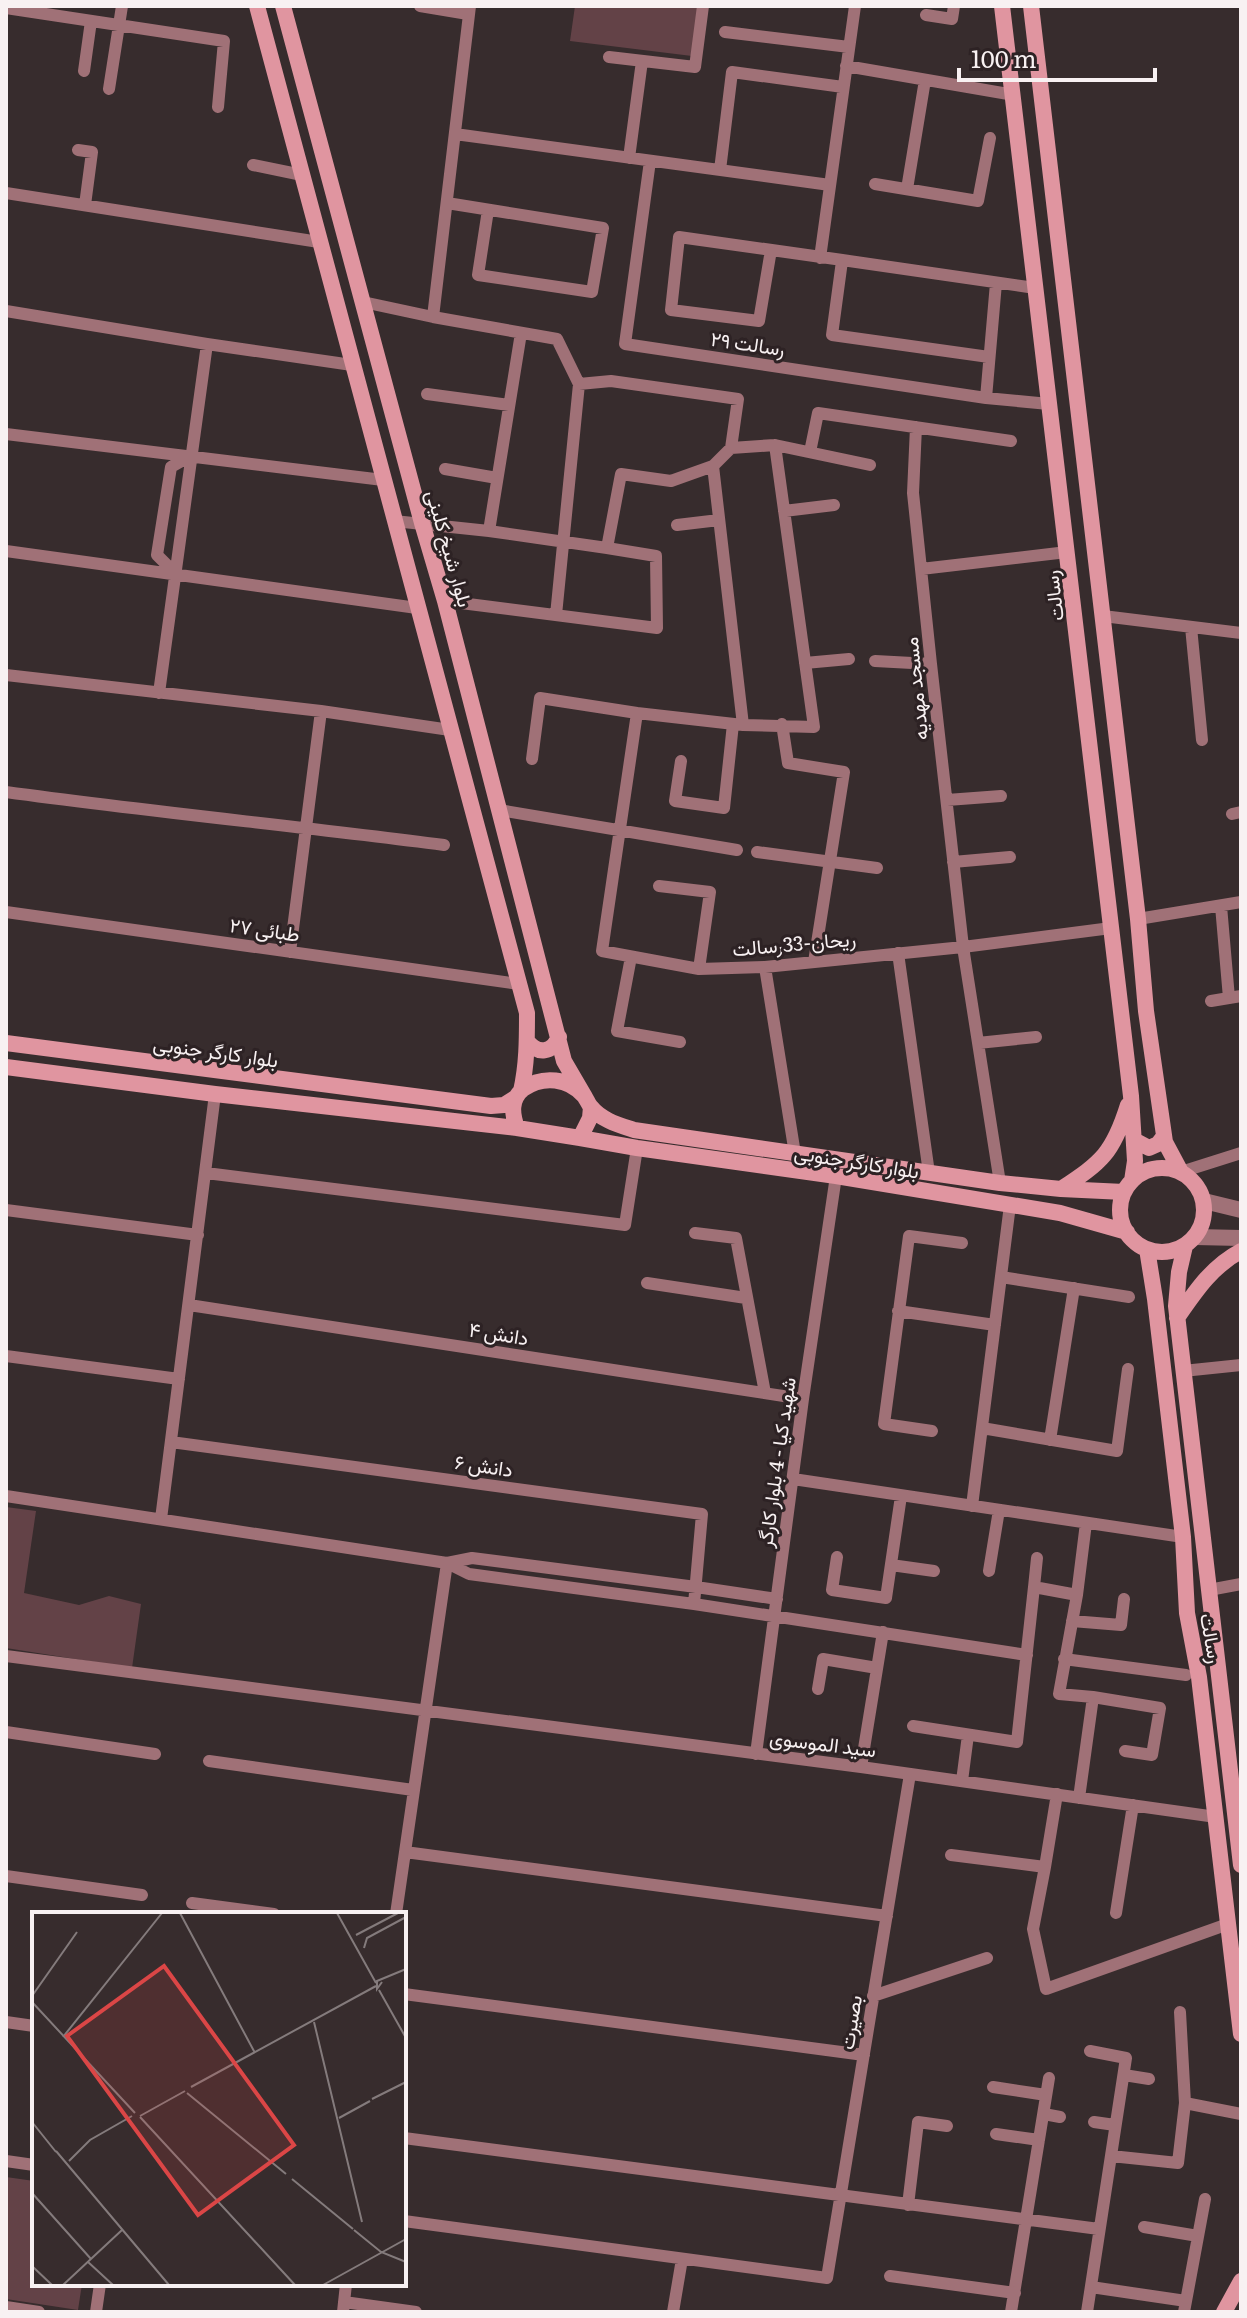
<svg xmlns="http://www.w3.org/2000/svg" width="1247" height="2318" viewBox="0 0 1247 2318" font-family="Literata,Vazirmatn,serif">
  <style>
    .green { fill: #634247 }
    .lines { fill: none; stroke-linecap: round; stroke-linejoin: round }
    .minor { stroke: #a07177; stroke-width: 12 }
    .tertiary { stroke: #a07177; stroke-width: 16 }
    .secondary { stroke: #e095a0; stroke-width: 16 }
    .labels { text-anchor: middle; dominant-baseline: central; stroke-width: 6; stroke-linejoin: round; paint-order: stroke }
    .street-label { font-size: 20px; fill: #f8f1f2; stroke: #2d2224 }
    .inset-road { fill: none; stroke: #847b7c; stroke-width: 2 }
    .view { fill: #db4646; fill-opacity: 0.15; stroke: #db4646; stroke-width: 4 }
    .inset-edge { fill: none; stroke: #f8f1f2; stroke-width: 4 }
  </style>
  <rect width="100%" height="100%" fill="#372c2d"/>
  <path class="green" d="M575,6H698L692,56L570,41Z
    M6,1507L36,1511L24,1593L79,1605L109,1596L141,1604L132,1668L6,1648Z
    M6,2177L34,2181V2284H82L78,2310L6,2299Z"/>
  <g class="lines">
    <path class="minor" d="M420,6L468,14
      M6,8L224,41L218,107
      M926,15L952,19L954,6
      M725,32L849,47
      M609,57L695,67L703,6
      M846,66L1014,95
      M84,71L91,21
      M109,89L122,6
      M455,134L830,185
      M78,150L92,152L85,205
      M629,158L642,61
      M650,161L625,344L986,398L1049,404
      M253,165L302,175
      M720,170L732,72L843,87
      M875,184L978,201L990,138
      M907,189L925,80
      M6,193L319,242
      M447,203L603,228L592,292L478,275L488,210
      M771,250L759,321L671,310L679,237C798,253 916,271 1035,288
      M820,258L855,6
      M842,261L832,335L989,357
      M363,302L433,317L557,339L579,384L556,615
      M6,311L207,344L352,365
      M433,317L470,6
      M579,384L611,381L738,399L731,448
      M427,394L509,405
      M986,398L996,283
      M916,427L913,493L931,664L963,947L1000,1183
      M6,434L383,480
      M810,452L818,413L1011,441
      M713,466L743,725
      M445,469L497,478
      M784,511L834,505
      M394,521L489,531L607,548L621,474L671,481L713,466L731,448L775,445L870,465
      M677,525L719,520
      M489,531L521,333
      M6,551L417,608
      M921,569L1067,552
      M176,574L157,555L171,467L192,455
      M445,601L657,628L656,556L607,548
      M1103,616L1241,633
      M1191,627L1202,740
      M875,661L931,664
      M805,663L849,659
      M6,675L321,711L450,730
      M159,693L207,344
      M637,713L743,725L814,727L775,445
      M782,724L788,763L844,772L814,962
      M532,759L540,698L637,713L602,951L699,969L765,967L963,947L1111,928
      M681,761L675,801L724,808L733,724
      M6,792C151,812 298,826 444,845
      M947,800L1001,796
      M499,810L737,850
      M1232,814L1241,812
      M757,852L877,868
      M953,862L1010,857
      M659,886L710,892L699,969
      M1221,906L1229,998
      M6,912L519,984
      M1138,919L1241,902
      M290,952L321,711
      M898,953L929,1173
      M631,957L617,1031L680,1042
      M765,967L795,1154
      M1211,1001L1241,996
      M978,1043L1036,1037
      M1181,1172L1241,1153
      M206,1173L625,1225L637,1148
      M6,1210L198,1235
      M695,1233L736,1238L765,1393
      M1001,1277L1129,1297
      M647,1283L746,1298
      M189,1305L803,1399
      M898,1311L995,1325
      M6,1356L179,1379
      M1183,1371L1241,1365
      M982,1428L1117,1451L1128,1369
      M932,1431L884,1424L909,1236L962,1243
      M1050,1440L1074,1288
      M171,1442L702,1514L694,1604
      M793,1479L1183,1537
      M6,1496L447,1563L469,1574L694,1604L1027,1655
      M972,1506L1010,1205
      M161,1519L215,1094
      M837,1557L832,1590L886,1598L901,1496
      M447,1563L472,1558L696,1587L777,1599
      M891,1565L934,1571
      M989,1571L999,1510
      M1034,1587L1037,1558
      M1209,1590L1241,1584
      M1072,1621L1121,1625L1124,1599
      M6,1656L861,1767L1216,1817
      M1064,1659L1186,1675
      M818,1689L823,1659L877,1668
      M1093,1697L1160,1708L1152,1755L1125,1751
      M913,1726L1017,1742L1034,1587L1077,1595
      M6,1732L155,1754
      M756,1754L803,1399L836,1176
      M209,1761L413,1790
      M861,1767L883,1632
      M962,1781L968,1735
      M1079,1798L1093,1697L1059,1694L1077,1595L1086,1523
      M405,1852L887,1916
      M951,1855L1045,1867L1057,1794
      M1045,1867L1033,1929L1046,1989L1228,1924
      M6,1876L142,1895
      M192,1903L274,1914
      M1116,1913L1133,1805
      M396,1914L447,1563
      M404,1994L864,2055
      M873,1996L987,1958
      M6,2022L34,2026
      M1124,2075L1149,2079
      M993,2087L1046,2095
      M1185,2103L1241,2114
      M1044,2114L1060,2117
      M1094,2122L1115,2125
      M996,2134L1039,2140
      M404,2138L1099,2229
      M1111,2156L1178,2163L1185,2103L1180,2012
      M6,2161L34,2165
      M908,2205L918,2122L947,2126
      M404,2221L827,2278L910,1774
      M1144,2227L1198,2236
      M890,2276L1015,2293
      M1091,2287L1186,2301
      M344,2302L416,2312
      M6,2307L39,2312
      M96,2312L100,2284
      M343,2312L346,2284
      M673,2312L682,2259
      M1011,2312L1049,2078
      M1087,2312L1126,2058L1090,2051
      M1184,2312L1205,2199"/>
    <path class="tertiary" d="M1204,1201L1241,1210
      M1195,1237L1241,1238"/>
    <path class="secondary" d="M257,6L527,1013C527,1039 527,1065 521,1091
      M283,6L422,523L445,601L564,1061L585,1097
      M1002,6L1131,1096L1135,1161L1132,1181
      M1031,6L1138,919L1146,1011L1165,1142L1181,1172
      M527,1041C538,1055 552,1053 559,1037
      M6,1043L491,1106L504,1105L515,1098
      M6,1067L215,1094L517,1128
      M591,1107L590,1118L580,1138L517,1128C512,1114 510,1100 523,1089C543,1075 569,1078 584,1096C587,1099 588,1104 591,1107C601,1120 619,1125 634,1130L1000,1183L1061,1189L1124,1192
      M580,1138L637,1148L836,1176L1060,1213L1127,1232
      M1134,1140L1149,1148L1158,1144L1164,1136
      M1120 1210a42 42 0 1 1 84 0a42 42 0 1 1-84 0Z
      M1061,1189C1102,1162 1113,1153 1128,1105
      M1185,1246L1179,1272L1176,1306L1241,1865
      M1147,1249L1155,1299L1183,1537L1187,1613L1199,1677L1241,2034
      M1177,1318C1195,1292 1212,1266 1241,1251
      M1224,2312L1241,2281"/>
  </g>
  <g class="labels">
    <g class="street-label">
      <text transform="translate(748 342) rotate(8)">رسالت ۲۹</text>
      <text transform="translate(451 548) rotate(74)">بلوار شیخ کلینی</text>
      <text transform="translate(1052 596) rotate(-97)">رسالت</text>
      <text transform="translate(914 689) rotate(-96)">مسجد مهدیه</text>
      <text transform="translate(265 928) rotate(8)">طبائی ۲۷</text>
      <text transform="translate(794 942) rotate(-5)">ریحان-33رسالت</text>
      <text transform="translate(216 1050) rotate(8)">بلوار کارگر جنوبی</text>
      <text transform="translate(857 1160) rotate(9)">بلوار کارگر جنوبی</text>
      <text transform="translate(499 1332) rotate(9)">دانش ۴</text>
      <text transform="translate(775 1462) rotate(-82)">شهید کیا - 4 بلوار کارگر</text>
      <text transform="translate(484 1464) rotate(8)">دانش ۶</text>
      <text transform="translate(1213 1638) rotate(80)">رسالت</text>
      <text transform="translate(823 1742) rotate(7)">سید الموسوی</text>
      <text transform="translate(849 2022) rotate(-81)">بصیرت</text>
    </g>
  </g>
  <g transform="translate(32 1912)">
    <rect width="374" height="374" fill="#372c2d"/>
    <path class="inset-road" d="M148,1L223,141M305,1L344,71M324,23L366,1M332,36L335,26L374,5M350,70L345,77V69L374,57M347,78L374,126M0,84L45,20M0,90L103,201M282,110L330,310M31,125L130,1M159,175L344,74M155,181L254,262M340,187L374,170M108,204L153,179M108,205L263,373M307,206L338,189M0,210L24,240M24,239L137,373M37,249L58,228L100,204M260,267L321,317M0,281L59,347M322,318L349,340L374,350M56,350L81,373M0,354L20,373M31,373L90,318M291,373L374,327"/>
    <path class="view" d="M132,54L262,233L166,303L35,124Z"/>
    <rect width="374" height="374" class="inset-edge"/>
  </g>
  <rect width="1247" height="2318" fill="none" stroke="#f8f1f2" stroke-width="16"/>
  <path d="M959 68v12h196v-12" fill="none" stroke="#f8f1f2" stroke-width="4"/>
  <text x="971" y="68" font-size="24" fill="#f8f1f2" stroke="#2d2224" stroke-width="6" paint-order="stroke">100 m</text>
</svg>
